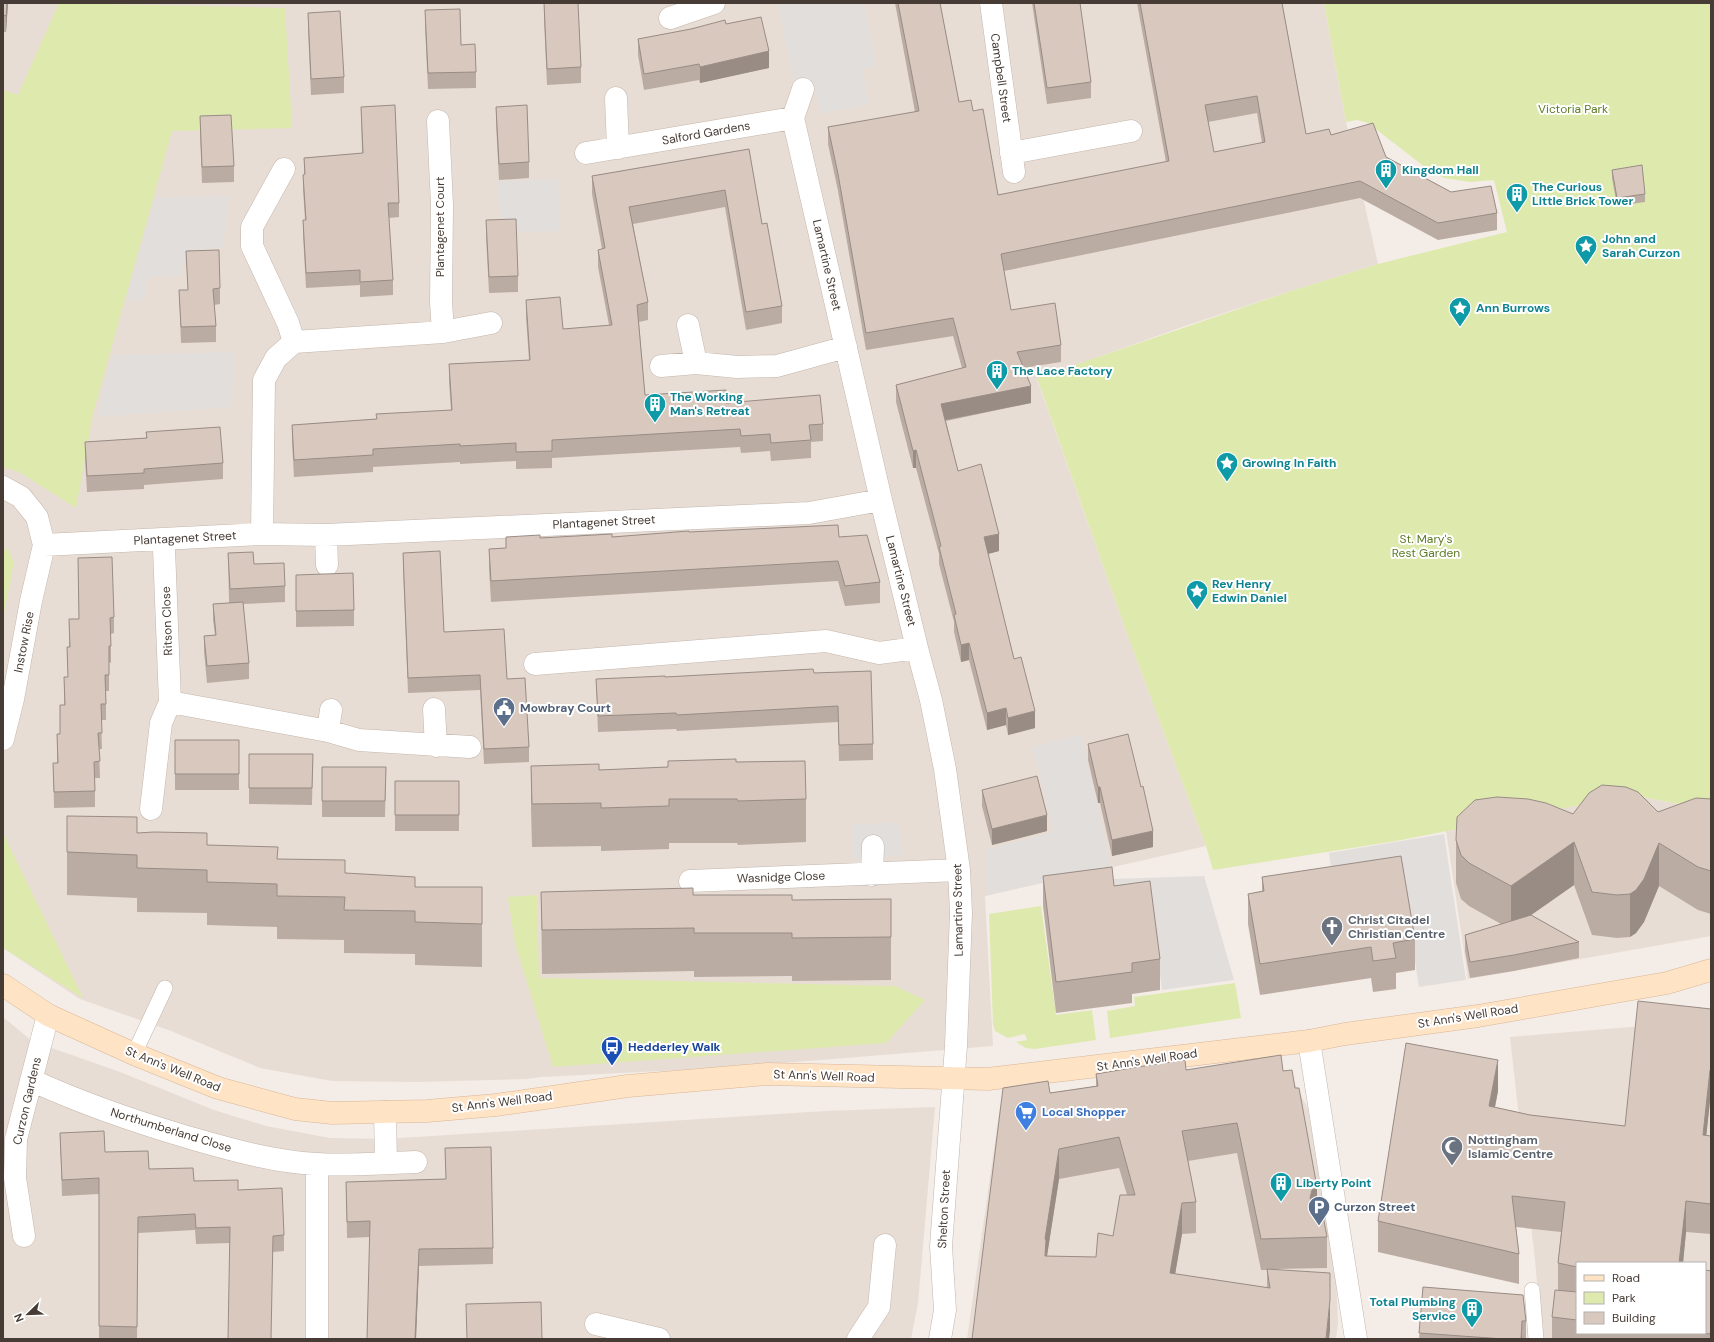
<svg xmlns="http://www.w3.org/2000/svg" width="1714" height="1342" viewBox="0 0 1714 1342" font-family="'DM Sans',sans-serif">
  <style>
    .residential { fill: #e8ddd4; fill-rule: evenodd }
    .green { fill: #deeaad }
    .parking { fill: #e2dedc }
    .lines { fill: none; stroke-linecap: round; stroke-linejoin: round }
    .lane-casing { stroke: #c3b5ab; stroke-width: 16 }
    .street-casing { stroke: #c3b5ab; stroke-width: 23 }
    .secondary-casing { stroke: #d9b696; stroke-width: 23 }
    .lane { stroke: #fff; stroke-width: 15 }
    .street { stroke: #fff; stroke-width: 22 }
    .secondary { stroke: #ffe3c5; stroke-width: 22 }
    .wall { fill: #bbaca3; fill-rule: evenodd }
    .shaded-wall { fill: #988c85 }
    .building { fill: #d9c8be; stroke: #988c85; fill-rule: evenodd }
    .labels { text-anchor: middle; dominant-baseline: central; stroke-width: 4; stroke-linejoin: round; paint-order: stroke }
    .street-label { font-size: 12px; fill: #473c35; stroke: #fff }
    .park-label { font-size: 12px; fill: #5c7b26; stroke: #fff }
    .culture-label { font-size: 12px; font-weight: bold; fill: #0d838f; stroke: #fff; text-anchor: start }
    .service-label { font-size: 12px; font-weight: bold; fill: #4e5e75; stroke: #fff; text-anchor: start }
    .worship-label { font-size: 12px; font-weight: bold; fill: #5b616d; stroke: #fff; text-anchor: start }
    .transit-label { font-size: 12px; font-weight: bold; fill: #164399; stroke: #fff; text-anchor: start }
    .shop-label { font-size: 12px; font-weight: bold; fill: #366cbe; stroke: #fff; text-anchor: start }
  </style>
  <rect width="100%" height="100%" fill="#f4ece6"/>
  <path class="residential" d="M3,3H1324L1346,122L1378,264L1288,292L1185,326L1037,379L1125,628L1206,846L985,896L993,1046L721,1068L541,1077L526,1079L417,1082L332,1081L260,1068L171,1031L80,999L3,948Z
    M1631,795L1711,810V936L1468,979L1446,831Z
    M3,1017L32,1041L120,1072L214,1110L266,1126L330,1138L385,1139L826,1111L935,1107L918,1303L911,1339H3Z
    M1680,1023L1711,1031V1339H1542L1535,1260L1510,1037ZM1577,1263H1705V1333H1577Z
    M1292,1078L1308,1109L1336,1279L1338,1323L1336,1339H967L1000,1107Z"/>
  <path class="green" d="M59,3L285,8L292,128L172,131L93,414L76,508L19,472L3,467V90L18,95Z
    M1324,3H1711V810L1631,795L1396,841L1213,870L1206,846L1125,628L1037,378L1288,292L1378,264L1507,232L1494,180L1470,182L1444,178L1426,168L1368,123L1357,120L1346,122Z
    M7,547L14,562L3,619V553Z
    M4,835L83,998L3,948Z
    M537,895L539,978L895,986L925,1000L886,1043L553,1067L515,944L508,897Z
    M1041,906L1056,1015L1092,1010L1096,1040L1035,1049L1026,1048L1016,1042L1027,1040L1025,1034L1008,1038L995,1031L993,1024L989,914Z
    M1235,983L1241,1018L1110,1038L1107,1011L1135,1006L1134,997Z"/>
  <path class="parking" d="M778,3H864L876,66L862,69L869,104L820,114L813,78L793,81Z
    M558,179L560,231L500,233L497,181Z
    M229,196L223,248L200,249L201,264L182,265L181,275L148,277L144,299L126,301L155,197Z
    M234,352L232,407L97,417L112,355Z
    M1081,734L1111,866L987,895L985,850L1054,832L1032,747Z
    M899,822L903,855L852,859L851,825Z
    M1444,834L1466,980L1419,987L1403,883L1335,894L1329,853Z
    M1204,876L1234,980L1162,990L1152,910L1116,915L1111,879Z"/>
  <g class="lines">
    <g class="lane-casing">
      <path id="lane" d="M134,1054L165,988
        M1532,1290L1536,1339"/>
    </g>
    <g class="street-casing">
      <path id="street" d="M991,3L1014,172
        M670,18L714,3
        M803,89L793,118L881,500L917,648L931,700L945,769L959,870L961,913L956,1046L941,1246L945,1310L940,1339
        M616,98L618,148
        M438,121L442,205L441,302L443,332
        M586,153L793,118
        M1011,153L1131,131
        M284,169L252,227V246L288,323L294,342
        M688,325L696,363
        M661,366L696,363L737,367L777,366L846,347
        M3,487L21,497L37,517L44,545L31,601L13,699L3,739
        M262,534L264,380L276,358L294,342L443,332L491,323
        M326,535L327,565
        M44,545L262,534L326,535L809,513L881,500
        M535,664L826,641L879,653L917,648
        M170,702L328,731L359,740L470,747
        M434,709L436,746
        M328,731L331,710
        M151,809L161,723L170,702L164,549L159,540
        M872,875L873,846
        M690,881L959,870
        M1309,1041L1356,1339
        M31,1080C81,1103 133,1121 187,1137C229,1149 273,1162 317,1164C349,1166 383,1163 416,1162
        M385,1112L386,1163
        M317,1164V1339
        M24,1236L15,1178L16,1139L48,1015
        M596,1324L659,1339
        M858,1339L879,1307L885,1245"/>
    </g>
    <g class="secondary-casing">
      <path id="secondary" d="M3,985L48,1015L134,1054L218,1088L295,1109L332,1113L427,1111L496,1105L628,1086L767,1074L988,1079L1309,1041L1345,1034L1478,1016L1615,992L1667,983L1711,970"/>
    </g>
    <use href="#lane" class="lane"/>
    <use href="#street" class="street"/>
    <use href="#secondary" class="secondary"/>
  </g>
  <path class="wall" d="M3,3H8L6,32H3Z
    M544,3L581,67V83L547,85L544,19Z
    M895,3H940L959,102L973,111L998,195L1166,162L1137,3H1282L1306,134L1331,135L1386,157L1451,192L1497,213V230L1438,240L1360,198L1004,271L1011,310L1061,345V362L1023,368L1031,403L946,421L958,471L999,551L988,554L1014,659L1035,728L1008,735L1006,725L987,730L969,660L961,662L954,632V622L939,564V554L916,468H913L896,402V385L962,368L953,336L866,350L838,191L828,144V127L915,112ZM1257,113L1262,143L1214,152L1208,122Z
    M1032,3H1080L1091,82V98L1047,104Z
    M425,10L461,45L476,72V88L428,89L425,26Z
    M308,13L344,77V93L311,95L308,29Z
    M726,24L769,68L700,83L699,80L644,90L638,55V39Z
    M361,107L399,203V217L389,218L393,280V295L360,297V285L306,288L303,235V220H305L303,189V175H304V158L362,153Z
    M496,107L529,162V178L499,180L496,123Z
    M200,116L234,166V182L202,183L200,132Z
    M749,149L762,224L782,306V323L746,330L725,207L633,224L648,302V320L639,322L645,395L726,403L823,424V441L811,442V458L771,461L770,451L741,453L740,447L552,458V468L516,469V461L460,464V462L373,467V472L294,477L292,442V425L376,419L451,410L449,382V364L529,360L526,317V300L563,329L609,325L598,267V250L602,249L592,194V176Z
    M1612,170L1645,194V202L1617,206L1612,178Z
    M486,220L518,276V292L489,293L486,236Z
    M186,251L220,288V304L214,305L216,326V342L181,343L179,290H188Z
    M146,432L223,463V479L144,485V489L87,492L85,458V442L146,438Z
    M689,532L839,537L880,582V603L845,606L838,581L491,602L489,569V549L506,548V537L540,538L612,537Z
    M228,553L254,564L285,586V602L243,604L249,663V679L207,683L204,652V636L215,635L213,620V604L229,603Z
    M403,553L444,632L507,679L529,747V762L484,764L480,690L408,693L403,568Z
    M78,558L114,617V633L111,634V663L109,662V691H106V720H101L102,749H99L100,778H95V807L54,808L53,763H57V734H60V705H64V677H68L67,647H69V619H79Z
    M296,575L354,610V626L296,627Z
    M814,673L873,744V760L839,761L838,722L677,731L676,729L598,732L596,679Z
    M175,740H239V790H175Z
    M1088,744L1153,847L1112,856L1100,803H1098L1088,760Z
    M249,754H313L312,805L249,804Z
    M736,762L806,799V842L738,845L737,843H669V849L601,851V846L532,847L531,809V766L599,770L668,767Z
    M322,767H386L385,817H322Z
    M395,781H459V831H395Z
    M982,790L1047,831L992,845L982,806Z
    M1711,799V914L1698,910L1659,886L1644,922L1636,933L1630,937L1617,938L1592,935L1574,885L1531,915L1579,942V958L1514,971L1470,978L1465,951V935L1501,924L1469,906L1461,899L1456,883V840L1573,814L1658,812Z
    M67,816L137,833L207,845L415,887H482V967L415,965V954L344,953V940L277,939V927L207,925V913L137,912V898L67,895Z
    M1043,876L1114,886L1160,959V990L1132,994V1003L1056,1013L1043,906Z
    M1262,877L1415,939V970L1396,973V989L1373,992L1371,978L1260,995L1248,924V894L1262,891Z
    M541,892L693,895L792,900L891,937V980L792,981V976L694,977V971L542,974Z
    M1711,1009V1101H1710L1706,1136H1711V1234L1686,1232L1683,1263H1577V1333H1705L1711,1271V1339H1552V1317L1558,1290V1263L1561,1232L1516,1227L1519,1254V1284L1378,1252V1221L1498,1091L1495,1107L1530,1115L1625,1126Z
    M1186,1070L1283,1071L1295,1088L1317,1204L1327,1237V1268L1275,1269L1330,1331L972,1339L1050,1093L1096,1086V1074ZM1237,1153L1261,1270H1267V1288L1175,1274L1182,1234L1196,1233V1202L1188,1161ZM1119,1168L1127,1195L1113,1236L1096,1257L1047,1256L1059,1179Z
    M60,1133L105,1152L149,1169L194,1181L238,1190L284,1235V1251L273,1252L230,1243L196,1244L195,1230L138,1233L137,1339H99V1194L62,1196Z
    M445,1148L493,1248V1264L419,1266L416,1339H367L370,1237L347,1238L346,1182L446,1179Z
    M1423,1287L1526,1321V1339H1419Z"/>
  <path class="shaded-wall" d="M7,3H8L6,32V16Z
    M769,51V68L700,83V67Z
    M1031,386V403L941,421V404Z
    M916,450V468H913V451Z
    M999,534V551L984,555V537Z
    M969,643V660L961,662V645Z
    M1006,708V725L987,730V713Z
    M1035,711V728L1008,735V718Z
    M1098,787H1100V803H1098Z
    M1047,815V831L992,845V829Z
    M1153,831V847L1112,856V840Z
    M1574,842V885L1511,929V886Z
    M1659,843V886L1644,922L1636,933L1630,937V894Z
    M1498,1060V1091L1489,1137V1106Z
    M1710,1070V1101L1703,1166V1135Z
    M1059,1149V1179L1046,1262L1045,1256V1239Z
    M1317,1187V1218L1310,1198L1312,1190Z
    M1686,1201V1232L1683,1263H1679Z
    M1182,1203V1234L1170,1304V1273Z
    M419,1249V1266L416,1339H415Z
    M1330,1300V1331L1329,1339H1326Z
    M1522,1321V1339H1521Z"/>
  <path class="building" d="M3,3H7L6,16L3,15Z
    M544,3H578L581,67L547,69Z
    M898,3H940L959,102L971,100L973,111L983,109L998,195L1169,161L1140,3H1282L1306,134L1329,129L1331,135L1373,123L1386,157L1451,192L1491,186L1497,213L1438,223L1360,181L1001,254L1011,310L1055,303L1061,345L1017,352L1031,386L941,404L958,471L981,464L999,534L984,537L1014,659L1021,657L1035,711L1008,718L1006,708L987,713L969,643L961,645L954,615L956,614L939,547L941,546L916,450L913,451L896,385L966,367L953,318L866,333L838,174L828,127L919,111ZM1257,96L1265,142L1214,152L1205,105Z
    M1034,3H1080L1091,82L1047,88Z
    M460,9L461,45L475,44L476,72L428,73L425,10Z
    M340,11L344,77L311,79L308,13Z
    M761,17L769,51L700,67L699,64L644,74L638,39L691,29L725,20L726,24Z
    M395,105L399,203H388L393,280L360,282V270L306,273L303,220H306L303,175L305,174L304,158L363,153L361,107Z
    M527,105L529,162L499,164L496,107Z
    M231,115L234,166L202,167L200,116Z
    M749,149L762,224L767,223L782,306L746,312L725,190L629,207L648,302L637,305L645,395L726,390V403L820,395L823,424L809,425L811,440L771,443L770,434L741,436L740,429L552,440V451L516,452V443L460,446V444L373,449V455L294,460L292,425L377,419L376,414L452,410L449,364L530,360L526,300L560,297L563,329L612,325L598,250L605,248L592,176Z
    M1642,165L1645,194L1617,198L1612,170Z
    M516,219L518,276L489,277L486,220Z
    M219,250L220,288L213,289L216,326L181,327L179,290H188L186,251Z
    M220,427L223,463L144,469V473L87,476L85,442L147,438L146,432Z
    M838,525L839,537L867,535L880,582L845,586L838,561L491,581L489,549L506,548V537L540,535V538L612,534V537L689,531V532Z
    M440,551L444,632L504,629L507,679L525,678L529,747L484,749L480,675L408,678L403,553Z
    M253,552L254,564L284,563L285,586L230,589L228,553Z
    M112,557L114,617L110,618L111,646H109V675H105L106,704H101L102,733H98L100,761L94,762L95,791L54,792L53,763H58L57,734H60V705H65L64,677H68L67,647H70L69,619H79L78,558Z
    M353,573L354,610L296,611V575Z
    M243,602L249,663L207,666L204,636L216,635L213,604Z
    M813,669L814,673L871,671L873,744L839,745L838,706L677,715L676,713L598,716L596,679L665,676V677Z
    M1128,734L1141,787L1143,786L1153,831L1112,840L1100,787H1098L1088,744Z
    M175,740H239V774H175Z
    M249,754H313L312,788H249Z
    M736,759V762L805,761L806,799L738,801L737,799H669V806L601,808V803L532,804L531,766L599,764V770L668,767V761Z
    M322,767H386L385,801H322Z
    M1037,776L1047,815L992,829L982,790Z
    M395,781H459V815H395Z
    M1602,785L1626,787L1638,792L1658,812L1696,798L1711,799V871L1698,867L1659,843L1644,879L1636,890L1630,894L1617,895L1592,892L1574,842L1511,886L1469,863L1461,855L1456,840L1457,817L1475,800L1497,797L1528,799L1546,803L1573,814L1589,793Z
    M67,816L137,817V833L154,832L207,833V845L278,847L277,859L345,860V873L415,877V887H482V924L415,922V911L344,910L345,897L277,896V884L207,882V870L137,868V855L67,852Z
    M1401,856L1415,939L1393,943L1396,958L1373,961L1371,947L1260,964L1248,894L1264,891L1262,877Z
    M1112,867L1114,886L1150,881L1160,959L1132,963V972L1056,982L1043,876Z
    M693,888V895H792V900L891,899V937L792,938V933H694V928L542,930L541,892Z
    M1531,915L1579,942L1514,955L1470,962L1465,935Z
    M1638,1001L1711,1009V1070H1710L1703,1135L1711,1136V1204L1686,1201L1679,1263H1577V1267L1558,1263L1565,1202L1512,1196L1519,1254L1378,1221L1406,1043L1498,1060L1489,1106L1530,1115L1625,1126Z
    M1281,1055L1283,1071L1292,1070L1295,1088H1299L1317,1187L1312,1190L1310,1198L1313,1203L1321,1205L1327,1237L1261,1239L1237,1123L1182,1131L1196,1202L1182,1203L1170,1273L1270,1288L1267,1269L1330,1273V1300L1326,1339H972L1003,1088L1048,1081L1050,1093L1098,1086L1096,1074L1137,1067L1185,1060L1186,1070ZM1119,1137L1135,1195H1120L1113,1236L1098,1233L1096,1257L1045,1256L1046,1240L1045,1239L1059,1149Z
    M104,1131L105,1152L148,1151L149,1169L193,1168L194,1181L238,1180V1190L282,1188L284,1235L273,1236L271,1339H228L230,1227L196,1228L195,1214L138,1217L137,1327L99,1326V1178L62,1180L60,1133Z
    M491,1147L493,1248L419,1249L415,1339H367L370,1221L347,1222L346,1182L446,1179L445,1148Z
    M1705,1270L1711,1271V1334L1699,1333H1705Z
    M1423,1287L1523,1295L1526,1321H1522L1521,1339H1504L1419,1333Z
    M1555,1290L1577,1292V1320L1552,1317Z
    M541,1302L542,1339H467L466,1304Z"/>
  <defs>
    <g id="building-pin" transform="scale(1.15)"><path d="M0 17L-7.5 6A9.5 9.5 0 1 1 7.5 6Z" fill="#0f9aa8" stroke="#fff"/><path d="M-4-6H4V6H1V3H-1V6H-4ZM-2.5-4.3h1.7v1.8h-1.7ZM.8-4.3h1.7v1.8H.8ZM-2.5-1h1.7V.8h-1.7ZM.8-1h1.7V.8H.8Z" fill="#fff"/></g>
    <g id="sight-pin" transform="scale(1.15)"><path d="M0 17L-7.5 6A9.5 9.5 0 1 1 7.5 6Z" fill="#0f9aa8" stroke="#fff"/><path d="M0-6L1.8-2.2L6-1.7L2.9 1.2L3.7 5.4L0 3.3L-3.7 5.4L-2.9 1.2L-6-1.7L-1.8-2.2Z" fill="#fff"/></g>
    <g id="civic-pin" transform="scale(1.15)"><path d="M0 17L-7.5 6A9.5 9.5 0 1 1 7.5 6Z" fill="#5c6f8a" stroke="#fff"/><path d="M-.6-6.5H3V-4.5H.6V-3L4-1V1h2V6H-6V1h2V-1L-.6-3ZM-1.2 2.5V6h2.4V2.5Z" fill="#fff"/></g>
    <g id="church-pin" transform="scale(1.15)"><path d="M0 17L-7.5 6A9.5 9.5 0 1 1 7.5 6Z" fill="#6b7280" stroke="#fff"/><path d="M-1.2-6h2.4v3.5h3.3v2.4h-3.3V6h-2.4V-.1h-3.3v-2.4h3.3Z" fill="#fff"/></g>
    <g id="bus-pin" transform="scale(1.15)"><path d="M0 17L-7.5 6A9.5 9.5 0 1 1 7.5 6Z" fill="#1a4fb4" stroke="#fff"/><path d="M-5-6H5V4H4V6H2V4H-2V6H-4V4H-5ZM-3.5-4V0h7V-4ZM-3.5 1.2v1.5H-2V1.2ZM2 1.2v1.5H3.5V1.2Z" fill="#fff"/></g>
    <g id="supermarket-pin" transform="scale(1.15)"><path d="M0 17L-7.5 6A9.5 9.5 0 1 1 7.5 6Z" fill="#3f7fe0" stroke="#fff"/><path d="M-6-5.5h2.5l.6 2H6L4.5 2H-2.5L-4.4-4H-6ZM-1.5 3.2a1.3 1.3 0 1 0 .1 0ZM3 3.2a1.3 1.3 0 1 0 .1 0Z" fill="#fff"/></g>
    <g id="mosque-pin" transform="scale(1.15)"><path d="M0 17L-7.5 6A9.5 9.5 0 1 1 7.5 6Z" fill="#6b7280" stroke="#fff"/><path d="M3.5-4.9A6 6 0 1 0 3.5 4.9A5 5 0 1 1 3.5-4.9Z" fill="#fff"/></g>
    <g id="parking-pin" transform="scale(1.15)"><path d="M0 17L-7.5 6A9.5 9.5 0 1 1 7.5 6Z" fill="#5c6f8a" stroke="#fff"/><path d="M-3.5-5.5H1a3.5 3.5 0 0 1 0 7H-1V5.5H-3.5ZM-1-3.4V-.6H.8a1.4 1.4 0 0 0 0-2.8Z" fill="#fff"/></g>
  </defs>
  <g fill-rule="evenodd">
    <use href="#building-pin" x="1386" y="170"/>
    <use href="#building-pin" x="1517" y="194"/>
    <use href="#sight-pin" x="1586" y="246"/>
    <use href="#sight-pin" x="1460" y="308"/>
    <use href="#building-pin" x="997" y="371"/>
    <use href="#building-pin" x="655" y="404"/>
    <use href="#sight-pin" x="1227" y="463"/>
    <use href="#sight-pin" x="1197" y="591"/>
    <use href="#civic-pin" x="504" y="708"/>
    <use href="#church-pin" x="1332" y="927"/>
    <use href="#bus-pin" x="612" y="1047"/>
    <use href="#supermarket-pin" x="1026" y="1112"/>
    <use href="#mosque-pin" x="1452" y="1147"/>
    <use href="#building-pin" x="1281" y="1183"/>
    <use href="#parking-pin" x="1319" y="1207"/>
    <use href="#building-pin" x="1472" y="1309"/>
  </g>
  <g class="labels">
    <g class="street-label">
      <text transform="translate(1001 78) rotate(82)">Campbell Street</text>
      <text transform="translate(706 133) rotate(-10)">Salford Gardens</text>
      <text transform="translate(440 227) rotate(-90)">Plantagenet Court</text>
      <text transform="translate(827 265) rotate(77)">Lamartine Street</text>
      <text transform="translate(604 522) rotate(-3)">Plantagenet Street</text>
      <text transform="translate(185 538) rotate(-3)">Plantagenet Street</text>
      <text transform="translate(901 581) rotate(76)">Lamartine Street</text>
      <text transform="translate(167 621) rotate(-92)">Ritson Close</text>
      <text transform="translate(24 642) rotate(-79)">Instow Rise</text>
      <text transform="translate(781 877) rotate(-2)">Wasnidge Close</text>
      <text transform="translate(958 910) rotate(-91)">Lamartine Street</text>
      <text transform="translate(1468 1016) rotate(-9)">St Ann's Well Road</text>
      <text transform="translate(1147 1060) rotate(-8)">St Ann's Well Road</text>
      <text transform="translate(173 1069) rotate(22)">St Ann's Well Road</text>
      <text transform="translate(824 1076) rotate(2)">St Ann's Well Road</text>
      <text transform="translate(27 1101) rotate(-77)">Curzon Gardens</text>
      <text transform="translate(502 1102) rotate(-7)">St Ann's Well Road</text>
      <text transform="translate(171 1130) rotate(17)">Northumberland Close</text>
      <text transform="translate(944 1209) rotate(-87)">Shelton Street</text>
    </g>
    <g class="park-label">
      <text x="1573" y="109">Victoria Park</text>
      <text x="1426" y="539">St. Mary's<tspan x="1426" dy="14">Rest Garden</tspan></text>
    </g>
    <g class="culture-label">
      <text x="1402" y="170">Kingdom Hall</text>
      <text x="1532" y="187">The Curious<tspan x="1532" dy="14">Little Brick Tower</tspan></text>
      <text x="1602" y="239">John and<tspan x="1602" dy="14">Sarah Curzon</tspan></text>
      <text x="1476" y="308">Ann Burrows</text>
      <text x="1012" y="371">The Lace Factory</text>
      <text x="670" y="397">The Working<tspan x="670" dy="14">Man's Retreat</tspan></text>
      <text x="1242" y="463">Growing In Faith</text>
      <text x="1212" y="584">Rev Henry<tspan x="1212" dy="14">Edwin Daniel</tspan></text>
      <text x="1296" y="1183">Liberty Point</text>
      <text x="1456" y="1302" text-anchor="end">Total Plumbing<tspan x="1456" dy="14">Service</tspan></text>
    </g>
    <g class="service-label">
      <text x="520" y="708">Mowbray Court</text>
      <text x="1334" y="1207">Curzon Street</text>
    </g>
    <g class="worship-label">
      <text x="1348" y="920">Christ Citadel<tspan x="1348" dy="14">Christian Centre</tspan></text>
      <text x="1468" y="1140">Nottingham<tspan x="1468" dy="14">Islamic Centre</tspan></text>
    </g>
    <g class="transit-label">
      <text x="628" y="1047">Hedderley Walk</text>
    </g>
    <g class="shop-label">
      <text x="1042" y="1112">Local Shopper</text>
    </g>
  </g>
  <rect width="1714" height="1342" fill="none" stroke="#473c35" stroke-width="8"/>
  <rect x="1576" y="1262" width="130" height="72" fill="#ffffff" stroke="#b5b1ae"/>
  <rect x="1584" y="1275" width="20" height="6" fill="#ffe3c5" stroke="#b5b1ae"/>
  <text x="1612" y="1282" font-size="12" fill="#473c35">Road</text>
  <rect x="1584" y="1292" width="20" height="12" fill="#deeaad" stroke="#b5b1ae"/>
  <text x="1612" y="1302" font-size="12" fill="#473c35">Park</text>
  <rect x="1584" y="1312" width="20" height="12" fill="#d9c8be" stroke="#b5b1ae"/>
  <text x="1612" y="1322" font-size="12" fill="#473c35">Building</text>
  <g transform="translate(28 1314) rotate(247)" stroke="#ffffff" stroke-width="3" paint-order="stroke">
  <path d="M0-3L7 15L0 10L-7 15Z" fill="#473c35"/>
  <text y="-6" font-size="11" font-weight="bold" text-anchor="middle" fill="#473c35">N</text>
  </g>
</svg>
